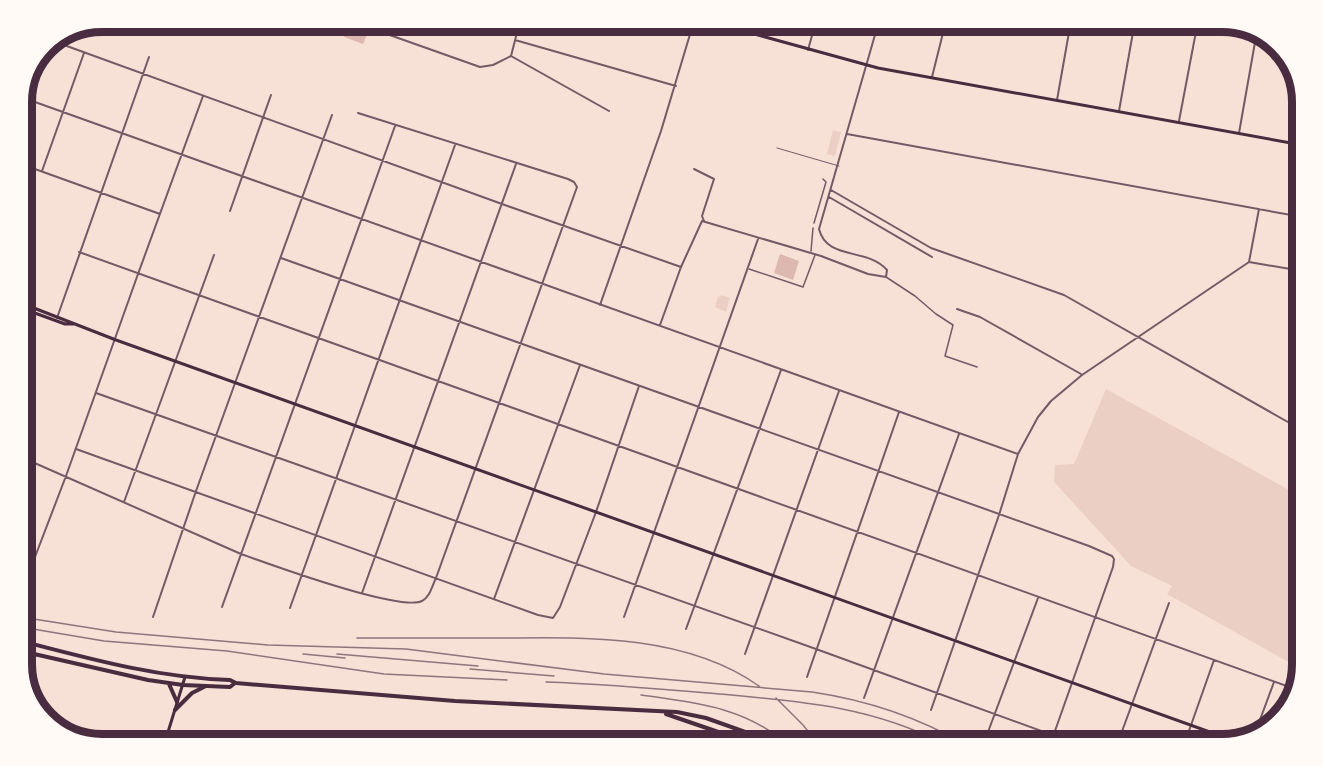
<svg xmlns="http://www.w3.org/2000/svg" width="1323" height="766" viewBox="0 0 1323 766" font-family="'DM Sans',sans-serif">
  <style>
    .green { fill: #ebcfc5 }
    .water { fill: #dcb8b0 }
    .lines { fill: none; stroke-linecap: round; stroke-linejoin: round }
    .service { stroke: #755966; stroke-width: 1 }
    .pedestrian { stroke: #755966; stroke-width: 1.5 }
    .minor { stroke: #755966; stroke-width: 2 }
    .tertiary { stroke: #755966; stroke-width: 3 }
    .secondary { stroke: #4a2c40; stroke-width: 3 }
    .primary { stroke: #4a2c40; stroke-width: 4 }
    .rail { stroke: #8f747c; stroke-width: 1.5 }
    .rim { fill: none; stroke: #4a2c40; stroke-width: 8 }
  </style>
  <rect width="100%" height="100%" fill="#f7e1d7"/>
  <path class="green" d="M833,130L841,132L835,156L827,154Z
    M722,295L730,298L726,312L715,307L718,297Z
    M1106,389L1291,491L1302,494L1301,669L1167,594L1172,586L1131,566L1054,482L1055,465L1074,464Z"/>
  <path class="water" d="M348,28L367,35L363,44L344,37Z
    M780,254L799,261L793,280L774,273Z"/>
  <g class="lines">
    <path class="service" d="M777,148L839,166"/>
    <path class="pedestrian" d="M814,223L826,182L823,179
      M811,251L813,228
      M749,269L803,287L815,255
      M886,277L915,296L936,314L953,325L945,356L977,367"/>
    <path class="minor" d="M194,21L233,35
      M444,21L453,25
      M384,33L480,67L493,65L511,56L609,111
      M755,35L759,21
      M515,40L676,86
      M53,41L502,204L681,267
      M808,50L816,21
      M511,56L520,21
      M932,77L943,33L944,21
      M21,97L1018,454
      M1057,100L1071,21
      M1119,111L1135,21
      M1179,121L1198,21
      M1239,133L1257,31
      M847,134L1302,217
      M21,164L160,214
      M694,169L714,179L702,216L704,221
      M42,171L84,53
      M831,190L931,248L1064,295L1302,430
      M829,197L932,257
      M230,211L271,95
      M79,252L1295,689
      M281,258L1089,546L1112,556L1114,559L1113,567L1050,745
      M1249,262L1302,271
      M600,305L661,131L694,21
      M957,309L980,317L1081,374
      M57,318L149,57
      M660,325L681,267L702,221L821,256L868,274L886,277L887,270C867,247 827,261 819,229L879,21
      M96,393L816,649L1080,745
      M76,449L538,615L553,618L560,607L596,512L639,386
      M21,457L241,554C269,564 399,612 422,601C430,597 432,586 436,578L577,187L574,182L568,179L358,113
      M124,502L214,255
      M21,574H25L30,570L66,476L138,274L203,96
      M362,593L516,164
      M494,599L580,365
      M222,607L395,126
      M290,608L455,145
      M153,617L196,491L332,115
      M624,617L758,239
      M686,629L781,370
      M745,654L839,391
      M807,677L899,412
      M864,698L959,434
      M931,710L999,515L1018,454L1038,417L1051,401L1082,375L1249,262L1259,209
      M1254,736L1274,682
      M985,740L1038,598
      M1117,745L1169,603
      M1184,745L1214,660"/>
    <path class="tertiary" d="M1298,144L1302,126"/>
    <path class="secondary" d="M707,21L878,68L1302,145
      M21,303L116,340L1235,741
      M21,308L65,324H73
      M164,745L185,677"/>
    <path class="primary" d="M21,641C90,659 159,678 230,680L236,683L455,701L677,712L706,718L782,745
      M21,651L148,680L183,685L230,687L235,683
      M169,684L177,702
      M175,710L192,693L204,687
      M666,714L756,745"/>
    <path class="rail" d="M21,617L116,632L268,645L406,649L604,674L812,692C866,700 918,717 966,745
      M21,627L104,641L227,651L384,674L507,680
      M357,638C404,638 452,638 499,638C585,637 686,634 759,686
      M303,654L345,658
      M337,654L478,666
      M470,669L554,676
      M546,682C604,684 661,689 719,694C799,701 873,706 946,745
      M641,695C698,703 744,707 789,745
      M776,698L803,725L819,745"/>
  </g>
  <path d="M0 0H1323V766H0ZM102 32H1222A70 70 0 0 1 1292 102V664A70 70 0 0 1 1222 734H102A70 70 0 0 1 32 664V102A70 70 0 0 1 102 32Z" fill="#fffaf5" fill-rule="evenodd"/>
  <path class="rim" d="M102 32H1222A70 70 0 0 1 1292 102V664A70 70 0 0 1 1222 734H102A70 70 0 0 1 32 664V102A70 70 0 0 1 102 32Z"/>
</svg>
